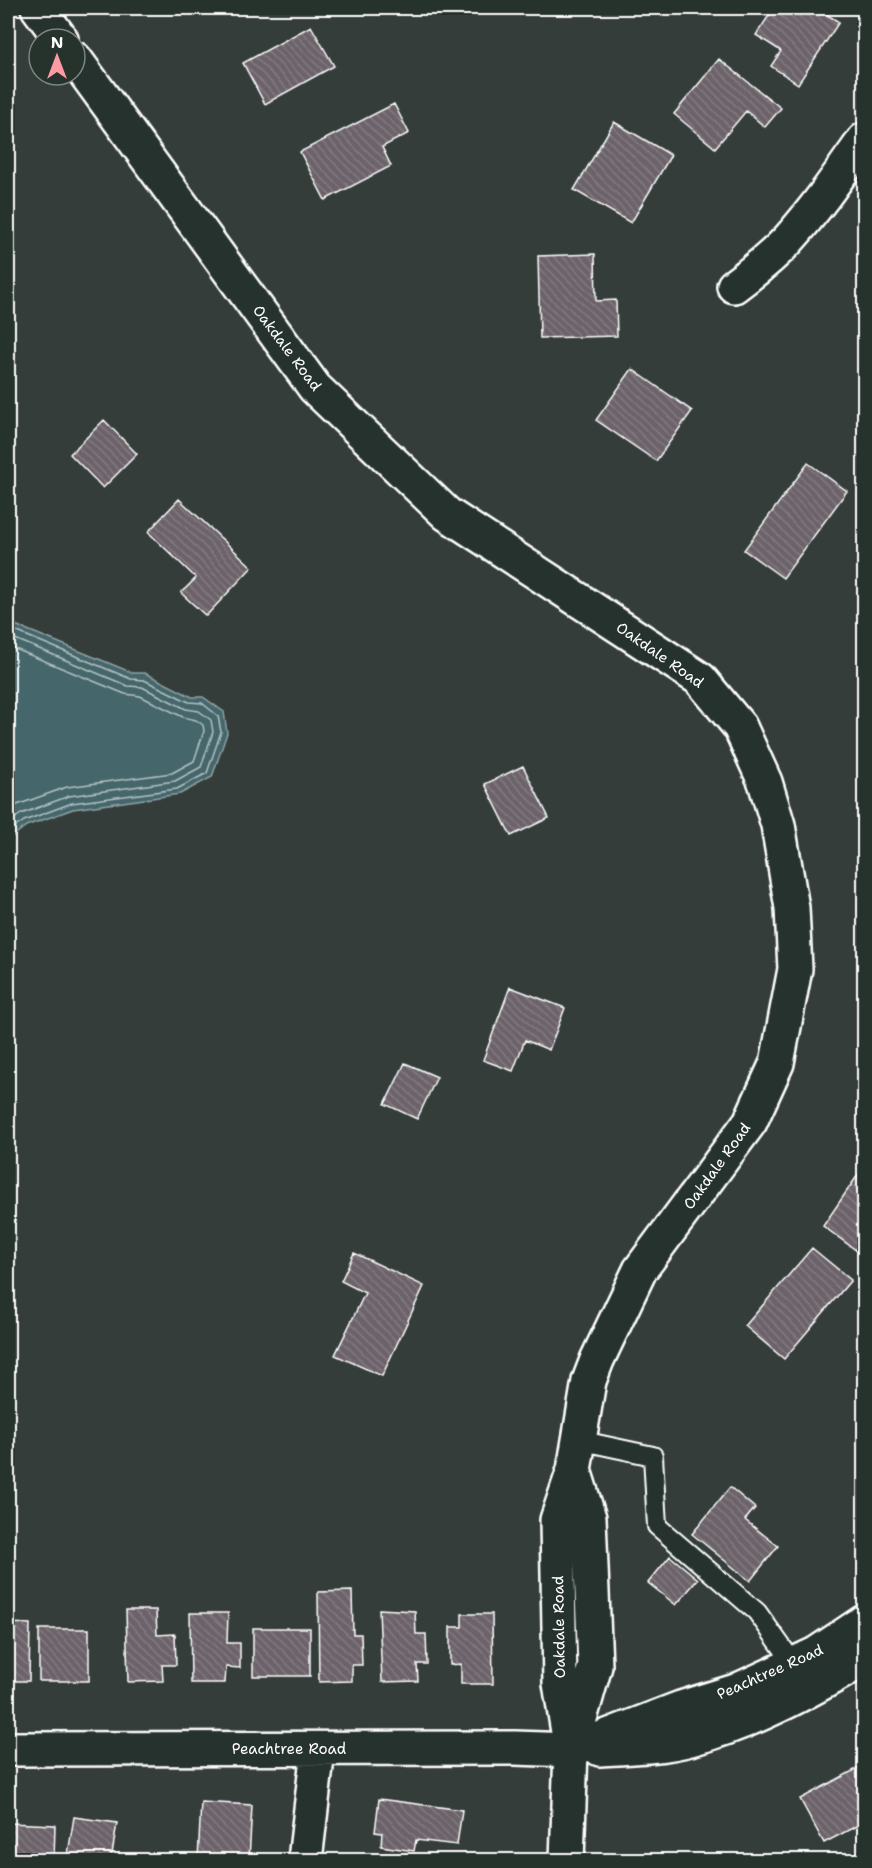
<svg xmlns="http://www.w3.org/2000/svg" width="872" height="1868" viewBox="0 0 872 1868" font-family="'Shantell Sans',sans-serif">
  <style>
    .water { fill: #45666b; stroke: #8fa3a6; stroke-width: 1.5 }
    .lines { fill: none; stroke-linecap: round; stroke-linejoin: round }
    .shore { stroke: #b5c2c4; stroke-width: 1.5 }
    .building { fill: url(#building-back-hatch); stroke: #fff; stroke-width: 1.5 }
    .lane-casing { stroke: #fff; stroke-width: 22 }
    .street-casing { stroke: #fff; stroke-width: 38 }
    .secondary-casing { stroke: #fff; stroke-width: 38 }
    .lane { stroke: #26332d; stroke-width: 18 }
    .street { stroke: #26332d; stroke-width: 33 }
    .secondary { stroke: #26332d; stroke-width: 33 }
    .labels { text-anchor: middle; dominant-baseline: central; stroke-width: 4.5; stroke-linejoin: round; paint-order: stroke }
    .street-label { font-size: 15px; fill: #fff; stroke: #26332d }
  </style>
  <defs>
    <pattern id="building-back-hatch" width="6" height="6" patternUnits="userSpaceOnUse" patternTransform="scale(1.5)"><rect width="6" height="6" fill="#6c636a"/><path d="M-1 5l2 2M0 0l6 6M5-1l2 2" fill="none" stroke="#827a80"/></pattern>
  </defs>
  <rect width="100%" height="100%" fill="#343d39"/>
  <filter id="ink" filterUnits="userSpaceOnUse"><feTurbulence type="fractalNoise" baseFrequency=".0167" numOctaves="2"/><feDisplacementMap in="SourceGraphic" scale="12" xChannelSelector="R" yChannelSelector="G"/><feConvolveMatrix kernelMatrix="1 2 1 2 8 2 1 2 1" color-interpolation-filters="sRGB"/></filter>
  <g filter="url(#ink)">
    <path class="water" d="M8,622L133,673H145L192,697H203L224,712L227,733L212,777L180,794L73,809L26,826L8,840Z"/>
    <g class="lines">
      <path class="shore" d="M8,628L131,679L144,680L189,702L202,703L218,716L221,732L207,773L177,789L72,803L24,821L8,832
        M8,636L128,686L142,687L186,709L199,711L211,720L213,732L201,767L175,781L69,796L21,814L8,823
        M8,646L125,694L140,696L183,717L196,720L203,725L204,731L194,761L172,773L67,787L17,805L8,812"/>
    </g>
    <path class="building" d="M774,8H783L790,12L793,8H816L839,22L798,84L771,66L781,51L756,35Z
      M311,26L334,66L265,104L243,63Z
      M719,59L781,108L765,127L746,111L715,148L674,114Z
      M394,104L409,133L382,147L391,166L325,200L300,152Z
      M614,122L671,155L631,223L574,190Z
      M595,254L596,301L616,300L617,336L540,338L538,256Z
      M632,369L692,411L656,461L596,420Z
      M104,420L137,454L103,488L70,454Z
      M808,463L847,491L783,578L744,550Z
      M179,499L252,567L206,616L181,593L196,578L148,532Z
      M523,766L549,818L511,836L485,784Z
      M510,987L565,1008L549,1050L525,1040L513,1071L483,1060Z
      M405,1063L437,1077L417,1119L385,1104Z
      M864,1166V1256L823,1226Z
      M812,1248L851,1280L784,1359L745,1326Z
      M354,1253L424,1286L382,1376L335,1355L365,1293L341,1281Z
      M730,1487L755,1508L745,1520L778,1546L750,1581L692,1534Z
      M670,1556L698,1579L676,1605L648,1583Z
      M352,1591L353,1634H361L362,1665H352V1681L319,1682L318,1592Z
      M379,1609L415,1611L416,1634H426L427,1664H417L418,1681L382,1682Z
      M126,1610H156L157,1635L175,1634L176,1665H162L163,1681L128,1682Z
      M190,1613H228L227,1643H240V1668L226,1667L225,1683H191Z
      M462,1614H492L493,1684H461V1664L450,1665V1627H462Z
      M8,1623L30,1624L29,1681H8Z
      M253,1628H310V1676H253Z
      M39,1629H89V1681H39Z
      M864,1765V1822L824,1843L800,1799Z
      M379,1799L462,1810L457,1845L416,1840L414,1851L381,1846L382,1833L375,1832Z
      M201,1802L252,1805L249,1860H198Z
      M74,1817L117,1823L111,1860H67Z
      M8,1823L55,1825L54,1860H8Z"/>
    <g class="lines">
      <g class="lane-casing">
        <path id="lane" d="M578,1440L653,1456L657,1526L757,1612L794,1664"/>
      </g>
      <g class="street-casing">
        <path id="street" d="M734,286C753,272 772,257 788,240C816,209 840,174 864,140
          M8,1749L515,1748L571,1750
          M305,1860L318,1750"/>
      </g>
      <g class="secondary-casing">
        <path id="secondary" d="M38,8L61,39
          M75,59L315,388L447,514L700,679L740,727L765,782L778,825L792,908L795,969L777,1063L750,1122L640,1270L597,1360L589,1381L574,1470L557,1520L560,1683L571,1750L567,1860
          M573,1743L595,1666L589,1518L574,1470
          M600,1749C630,1747 661,1747 690,1739C752,1723 809,1691 864,1659
          M571,1750L681,1708L736,1691L816,1654L864,1622"/>
      </g>
      <use href="#lane" class="lane"/>
      <use href="#street" class="street"/>
      <use href="#secondary" class="secondary"/>
    </g>
  </g>
  <g class="labels">
    <g class="street-label">
      <text transform="translate(287 348) rotate(53)">Oakdale Road</text>
      <text transform="translate(660 655) rotate(35)">Oakdale Road</text>
      <text transform="translate(717 1166) rotate(-54)">Oakdale Road</text>
      <text transform="translate(559 1627) rotate(-91)">Oakdale Road</text>
      <text transform="translate(770 1672) rotate(-24)">Peachtree Road</text>
      <text x="289" y="1749">Peachtree Road</text>
    </g>
  </g>
  <rect width="872" height="1868" fill="none" stroke="#26332d" stroke-width="30"/>
  <rect x="15" y="15" width="842" height="1838" fill="none" stroke="#fff" stroke-width="2" filter="url(#ink)"/>
  <g transform="translate(57 57)"><circle r="28" fill="#26332d" stroke="#7d8581" stroke-width="1.5"/>
  <path d="M0-4.5L10 22L0 15L-10 22Z" fill="#ff9aa2"/>
  <text y="-9" font-size="16" font-weight="bold" text-anchor="middle" fill="#ffffff">N</text>
  </g>
</svg>
